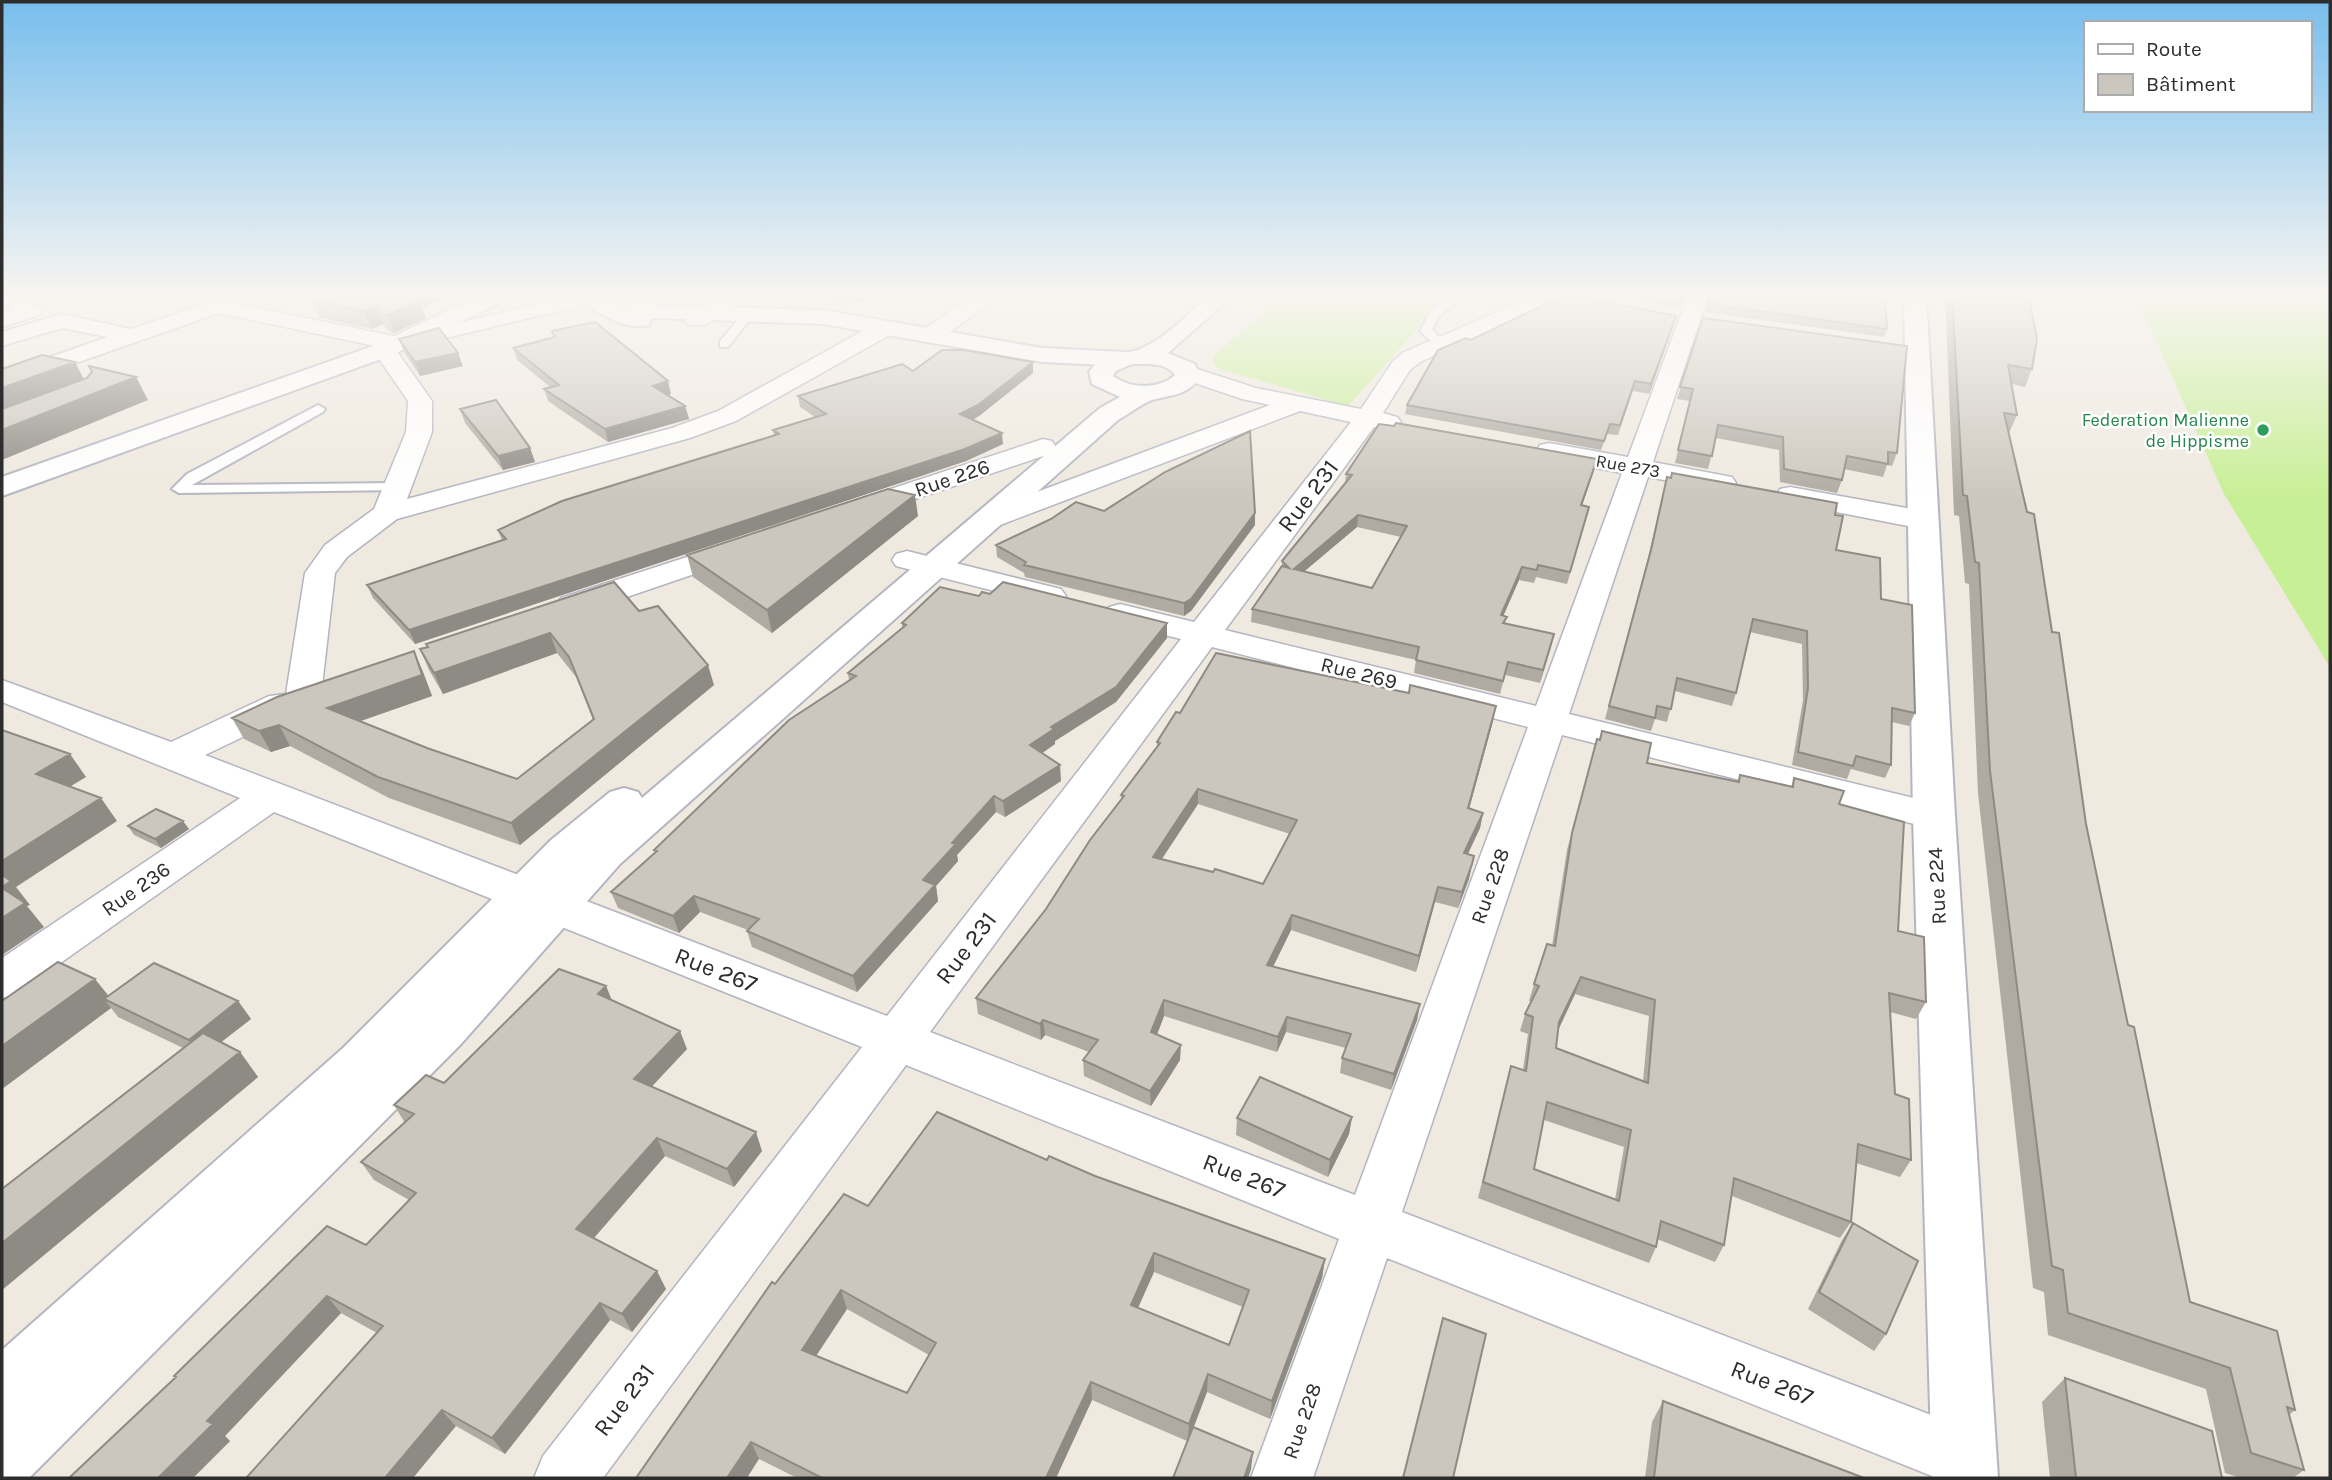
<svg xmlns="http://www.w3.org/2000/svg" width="2332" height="1480" viewBox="0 0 2332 1480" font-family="Karla,sans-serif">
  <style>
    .pitch { fill: #c7ef95 }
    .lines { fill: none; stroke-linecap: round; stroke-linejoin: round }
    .service-casing { stroke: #b3b5c1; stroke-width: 4 }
    .minor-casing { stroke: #b3b5c1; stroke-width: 3 }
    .tertiary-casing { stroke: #b3b5c1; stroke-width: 4 }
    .secondary-casing { stroke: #b3b5c1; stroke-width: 4 }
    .service { fill: #fff; fill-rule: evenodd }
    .minor { fill: #fff; fill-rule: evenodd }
    .tertiary { fill: #fff; fill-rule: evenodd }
    .secondary { fill: #fff; fill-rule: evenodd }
    .wall { fill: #afaba3; fill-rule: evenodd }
    .shaded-wall { fill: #8e8b85 }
    .building { fill: #cbc7be; stroke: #8e8b85; stroke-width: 2; fill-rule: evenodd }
    .leisure-dot { fill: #2e9e5b; stroke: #fff; stroke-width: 2.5 }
    .labels { text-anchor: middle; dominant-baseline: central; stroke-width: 5; stroke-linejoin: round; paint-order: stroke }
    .far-leisure-label { font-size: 18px; fill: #27864d; stroke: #fff; text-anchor: end }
    .far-street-label { font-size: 18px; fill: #2d2d2d; stroke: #fff }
    .street-label { font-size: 21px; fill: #2d2d2d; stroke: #fff }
    .near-street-label { font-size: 24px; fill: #2d2d2d; stroke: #fff }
  </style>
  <rect width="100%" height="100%" fill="#efe9df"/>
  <path class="pitch" d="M1286,293H1450L1348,406L1220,369L1213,363V356Z
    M2135,293H2330V667L2224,494Z"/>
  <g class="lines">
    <g class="service-casing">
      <path id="service" d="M1454,293H1466L1439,316L1432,330L1447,344L1437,347L1420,331L1431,311Z
        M742,315L752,317L728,347H720V341Z
        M318,405L325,409L323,412L192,485L397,483L404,487L402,490L179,493L172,489L187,474Z"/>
    </g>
    <g class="minor-casing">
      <path id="minor" d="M2,293H18L42,310L39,315L2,327V314L14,309L2,301Z
        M239,293L249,299L242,305L399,337L583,293H601L604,297L600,301L396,350L432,401V432L407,499L672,428L718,411L879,322H895L898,327L895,332L736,421L690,438L397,519L347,557L335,573L321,695L315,702L299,705L295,712L205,755L887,1016L1181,639L1109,621L1104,614L1109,607L1120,604L1194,622L1351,422L1300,411L995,527L985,530L975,527L971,521L975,515L1270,405L1242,399L1180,378L1176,373L1180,368L1188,366L1256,388L1361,409L1393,361L1404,352L1542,293H1570L1567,297L1420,362L1410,370L1383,413L1397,417L1401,422L1397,427L1388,430L1374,427L1225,630L1536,706L1622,473L1540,457L1536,451L1540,445L1549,443L1628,457L1689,293H1709L1653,462L1732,477L1736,483L1732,489L1722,491L1648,477L1569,714L1934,803L1948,807L1954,816L1948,825L1934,829L1562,735L1402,1212L1986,1436L1995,1458L1987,1478H1937L1387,1258L1313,1478H1251L1339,1239L906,1065L603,1478H534L543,1456L862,1047L274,812L18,993L2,998V958L240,798L2,702V680L171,742L269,696L286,694L305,573L325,545L374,509L406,432L408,401L373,350L375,346L219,313L2,389V374L107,337L62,328L2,346V332L61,314L131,329ZM1212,647L1528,727L1355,1195L930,1032Z
        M729,293H755L752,297L704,325H688L685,320L688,315Z
        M979,293H1003L939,340H923L920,335L923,330Z
        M1043,439L1052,441L1056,447L1052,453L868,515L858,518L848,515L844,509L848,503Z
        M1790,487L1923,511L1933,514L1937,520L1933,526L1923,529L1780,501L1776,495L1780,489Z
        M736,541L747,544L751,550L747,556L583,612L572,615L561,612L556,605L561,598Z
        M907,551L1061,589L1066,596L1061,603L1050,605L896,566L892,560L896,554Z"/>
    </g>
    <g class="tertiary-casing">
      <path id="tertiary" d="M484,293H513L510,298L392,355L2,496V477L376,345Z
        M577,293H602L627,309L609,293H634L647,302L660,306L823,310L1042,348L1125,352L1134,354L1137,359L1134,364L1125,366L1042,362L823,324L651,318L649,325C626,331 591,312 577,293Z
        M1904,293H1926L1955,816L1998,1478H1932L1913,816Z"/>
    </g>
    <g class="secondary-casing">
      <path id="secondary" d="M1212,293H1236L1168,353L1195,364L1200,377C1188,395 1172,395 1152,400C1141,404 1129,414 1118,420L620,864L461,1044L29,1478H2V1350L343,1048L551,840L610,792L624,788L638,792L642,798L1100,408L1120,397L1092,384L1089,372C1103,351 1122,357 1142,348C1168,337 1190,311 1212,293ZM1132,364C1147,364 1166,362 1175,375C1158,390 1131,389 1113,376L1116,371Z"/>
    </g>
    <use href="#service" class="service"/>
    <use href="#minor" class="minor"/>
    <use href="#tertiary" class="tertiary"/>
    <use href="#secondary" class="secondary"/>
  </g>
  <path class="wall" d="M782,293H877L859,303Z
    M1608,293H1687L1680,308Z
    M1711,293L1887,329L1884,337L1705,312Z
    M1945,293H2028L2032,369L2025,387L2012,384L2017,415L2009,433L2052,632L2086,824L2128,1025L2190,1302L2295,1410L2289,1415L2304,1470L2293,1478H2241L2225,1473L2206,1389L2048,1335L2044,1292L2033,1288L1978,793L1969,584L1965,583L1959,516L1954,515Z
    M312,300L422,308L426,318L394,333L389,332L383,324L372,329L320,318Z
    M1676,316L1649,394L1633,391L1618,435L1607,434L1601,450L1405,414L1407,405Z
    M1703,318L1897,453L1892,466L1887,465L1883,477L1844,469L1842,480L1837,493L1780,482L1779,450L1716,438L1708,469L1675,463L1690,401L1677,399Z
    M399,339L463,366L420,376L404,352Z
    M513,348L671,394L668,395L685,406L689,419L608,442L548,401L544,389L550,387L517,360Z
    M913,371L1033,373L979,416L973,420L1003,444L966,461L415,644L373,598L367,585L502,540L498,530L774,436L773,430L815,417L800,407L798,396Z
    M460,409L530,448L535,462L503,470L465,423Z
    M1594,471L1582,505L1586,518L1567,584L1536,577L1534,583L1519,580L1503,616L1506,624L1554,634L1540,683L1505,675L1500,694L1414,673L1416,660L1251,622L1252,609L1282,566V561L1345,484L1346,474ZM1357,527L1401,537L1372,588L1304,571Z
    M1667,477L1835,515L1836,550L1881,599L1915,713L1909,726L1892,722L1891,765L1885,778L1851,769L1847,779L1792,765L1803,700L1802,644L1750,632L1736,693L1732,706L1675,691L1667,722L1655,719L1651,731L1605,719L1647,562Z
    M1104,511L1255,513V525L1191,611L1184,616L1025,577L1024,573L997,557L996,545Z
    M918,516L772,633L693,577L687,555Z
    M639,611L714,685L520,845L389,798L290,746L271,752L244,739L232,718L414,651L423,672L432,696L360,721L427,748L517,779L593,720L576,677L557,653L443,694L429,670L420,649L427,647L426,644Z
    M902,623L1167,638L1116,702L1055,741V744L1042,753L1061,781L1005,817L996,812L957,855L958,861L936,886L938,901L857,992L752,947L747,931L748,930L700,912L679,933L618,908L611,892L655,853L654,850L849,681L848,673L902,628Z
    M1180,713L1493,721L1469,809L1483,813L1480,828L1467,854L1469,879L1458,908L1435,902L1416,972L1291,930L1273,967L1420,1004L1417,1020L1391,1090L1340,1073L1342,1058L1346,1048L1286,1032L1277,1052L1164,1016L1157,1034L1180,1060L1151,1106L1084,1076L1083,1060L1089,1052L1045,1035L1041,1040L978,1014L976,998L1046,909L1121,801V795L1157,748V742ZM1198,804L1290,834L1263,884L1162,859Z
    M1597,739L1647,763L1737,782L1740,775L1791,787L1794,778L1839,804L1898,931L1926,1002L1916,1019L1890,1012L1895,1094L1911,1160L1900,1177L1856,1163L1851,1222L1840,1238L1732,1196L1724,1245L1715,1262L1657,1239L1656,1247L1649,1263L1478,1198L1511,1066L1523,1070L1528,1034L1520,1031L1525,1014L1531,1001H1529L1534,984L1552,946L1567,850ZM1575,994L1649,1016L1643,1081L1556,1048L1558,1030ZM1544,1120L1624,1147L1615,1200L1534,1169Z
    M128,826L189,829L161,848L134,835Z
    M606,986L612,1000L687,1049L652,1086L762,1151L734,1187L665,1156L594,1238L666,1289L632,1332L610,1320L505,1454L456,1426L377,1333L341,1313L225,1436L230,1441L193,1478L366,1245L409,1200L374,1180L361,1162L405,1123L394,1105L444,1083Z
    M109,996L238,1001L251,1019L221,1042L240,1052L258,1077L2,1290V1189L183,1048L118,1017L111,1008L2,1089Z
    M1352,1117L1349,1134L1328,1177L1236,1135L1237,1118Z
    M1047,1160L1325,1259L1322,1278L1270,1419L1207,1392L1194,1427L1251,1469L1248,1478H1173L1187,1441L1092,1400L1056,1478H797L759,1459L636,1478L775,1284L868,1206ZM1154,1272L1243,1307L1229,1345L1138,1308ZM847,1309L929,1355L907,1393L816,1356Z
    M1853,1223L1886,1334L1874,1351L1808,1309L1842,1240Z
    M2065,1378L2222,1478H2050L2042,1402Z
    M1663,1401L1864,1478H1645L1652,1422Z"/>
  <path class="shaded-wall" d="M413,293H458L422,308L426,318L394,333L387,315Z
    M858,293H877L859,303Z
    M376,306L383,324L372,329L364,311Z
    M1676,316L1674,325L1649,394L1651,384Z
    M458,353L463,366L420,376L415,362Z
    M75,362L87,385L2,416V388Z
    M1033,362V373L979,416L961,425L960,414Z
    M136,377L148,400L2,460V430Z
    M668,381L671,394L657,399L653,386Z
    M685,406L689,419L608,442L605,429Z
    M1002,433L1003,444L966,461L415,644L409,630Z
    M530,448L535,462L503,470L498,456Z
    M1597,459L1594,471L1578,517L1581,505Z
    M915,495L918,516L772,633L767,610Z
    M1255,513V525L1191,611L1184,616V603Z
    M1358,515L1357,527L1293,581L1294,569Z
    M1522,567L1519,580L1498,628L1501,615Z
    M1167,623V638L1116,702L1055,741V744L1031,761L1030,745Z
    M550,633L557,653L443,694L434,673Z
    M1554,634L1551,647L1540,683L1543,670Z
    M414,651L423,672L432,696L338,729L327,708Z
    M708,665L714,685L520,845L511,823Z
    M1496,706L1493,721L1465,824L1468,808Z
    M279,725L290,746L271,752L259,731Z
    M70,754L86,777L53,797L36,774Z
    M1060,765L1061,781L1005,817L1003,801Z
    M1198,789V804L1153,872V857Z
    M994,796L996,812L957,855L958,861L936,886L938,901L857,992L853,976L952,843Z
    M101,798L117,821L16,887L30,905L27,906L44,927L2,955V861Z
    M1483,813L1480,828L1461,869L1464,853Z
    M183,821L189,829L161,848L155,839Z
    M1474,856L1469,879L1458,908L1462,892Z
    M1438,887L1435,902L1416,972L1419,956Z
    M694,896L700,912L679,933L673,916Z
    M1292,915L1291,930L1266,981L1267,965Z
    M1581,977L1575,994L1554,1039L1559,1022Z
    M95,979L116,1005L104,999L111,1008L2,1089V1046Z
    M606,986L613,1004L598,994Z
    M1164,1000V1016L1152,1048L1151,1032Z
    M238,1001L251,1019L202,1057L189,1040Z
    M1420,1004L1417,1020L1391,1090L1394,1074Z
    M1287,1017L1286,1032L1277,1052L1278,1037Z
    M1043,1020L1045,1035L1041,1040L1040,1024Z
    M680,1031L687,1049L642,1097L634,1079Z
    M1181,1045L1180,1060L1151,1106L1150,1091Z
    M240,1052L258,1077L2,1290V1243Z
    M1352,1117L1349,1134L1328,1177L1330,1160Z
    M756,1132L762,1151L734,1187L727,1169Z
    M657,1138L665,1156L586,1247L576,1229Z
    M1154,1253V1272L1131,1323V1305Z
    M1325,1259L1322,1278L1270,1419L1272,1401Z
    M657,1271L666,1289L632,1332L622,1314Z
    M841,1290L847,1309L808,1368L802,1350Z
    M327,1296L341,1313L225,1436L230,1441L193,1478H158L207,1421Z
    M600,1303L610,1320L505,1454L492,1438Z
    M1208,1374L1207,1392L1188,1441L1189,1424Z
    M1091,1382L1092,1400L1056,1478H1046Z
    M442,1410L456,1426L413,1478H385Z
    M751,1442L759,1459L747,1478H727Z
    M1253,1452L1251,1469L1248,1478H1244Z"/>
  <path class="building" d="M331,293H414L419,300L387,315L382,314L376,306L364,311L312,300Z
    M1648,293H1685L1682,300Z
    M1711,293H1885L1887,329L1708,304Z
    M1952,293H2028L2037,339L2032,369L2008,365L2017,415L2004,413L2027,512L2034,514L2052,632L2059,633L2086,824L2128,1025L2134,1027L2190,1302L2277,1331L2295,1410L2287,1407L2304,1470L2251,1453L2230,1368L2068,1313L2063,1270L2052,1266L1990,771L1979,563L1975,562L1967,496L1963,495Z
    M1573,295L1676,316L1651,384L1635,381L1620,425L1610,424L1604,441L1407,405L1438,350L1466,338L1471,340L1556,299L1560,300Z
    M1703,318L1907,346L1897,453L1888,452V464L1847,456L1842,480L1784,469L1783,437L1718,425L1712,456L1678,450L1693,389L1680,387Z
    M595,322L668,381L653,386L685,406L605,429L544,389L559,385L513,348L555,337L552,331Z
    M439,328L458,353L415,362L399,339Z
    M942,350H964L1033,362L978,405L960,414L1002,433L965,449L409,630L367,585L506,539L498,530L562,501L779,434L773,430L826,414L798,396L902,364L913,371Z
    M42,355L75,362L2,388V369Z
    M89,366L136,377L2,430V409L87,378L92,372Z
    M496,400L530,448L498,456L460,409Z
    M1396,423L1597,459L1581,505L1589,507L1570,572L1538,565L1537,570L1522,567L1501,615L1507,617L1503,623L1554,634L1543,670L1508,662L1503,681L1416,660L1419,647L1252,609L1282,566L1289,568L1282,561L1352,475L1346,474L1379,424L1394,426ZM1358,515L1407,526L1372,588L1294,569Z
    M1250,431L1255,513L1191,599L1184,603L1024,565L1026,562L996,545L1051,519L1076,502L1104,511L1165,472Z
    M1672,473L1837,503L1835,515L1843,516L1836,550L1880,558L1881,599L1912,605L1915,713L1892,708L1891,765L1856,756L1853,766L1798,752L1808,688L1807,631L1753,619L1736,693L1677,678L1671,709L1657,706L1655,718L1609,706L1651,550L1667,477L1671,478Z
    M888,489L915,495L767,610L687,555Z
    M614,582L639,611L658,606L708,665L511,823L378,777L279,725L259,731L232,718L277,697L414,651L422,675L327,708L427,748L517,779L594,719L569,657L550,633L434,673L420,649L428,647L426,644Z
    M1003,582L1167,623L1116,687L1051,727L1054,729L1030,745L1060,765L1003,801L994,796L952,843L956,844L923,880L935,885L853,976L747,931L759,919L694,896L673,916L611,892L657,851L654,850L789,720L856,676L848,673L906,625L902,623L940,587L979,596L982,592L990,594Z
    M1216,653L1409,693L1410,685L1496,706L1468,808L1483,813L1464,853L1474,856L1472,864L1462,892L1438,887L1419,956L1292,915L1267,965L1420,1004L1394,1074L1342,1058L1351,1034L1287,1017L1278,1037L1164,1000L1151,1032L1181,1045L1150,1091L1083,1060L1098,1040L1043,1020L1040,1024L976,998L1046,909L1090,840L1124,796L1121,795L1160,743L1157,742L1176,712L1180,713ZM1198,789L1297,820L1263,884L1215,869L1213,872L1153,857Z
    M2,730L70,754L36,774L101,798L2,861Z
    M1602,731L1651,743L1647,763L1739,782L1740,775L1793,787L1794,778L1844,791L1839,804L1904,822L1898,931L1924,937L1926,1002L1889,993L1895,1094L1909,1099L1911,1160L1858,1144L1851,1222L1734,1178L1724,1245L1661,1221L1656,1247L1483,1182L1511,1066L1526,1071L1533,1017L1525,1014L1539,986L1534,984L1547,944L1555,946L1572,833L1597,739L1600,740ZM1581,977L1655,1000L1648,1083L1556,1048L1559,1022ZM1547,1102L1631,1130L1619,1201L1534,1169Z
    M156,809L183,821L155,839L128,826Z
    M2,875L11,881L2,887Z
    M2,888L25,903L2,918Z
    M58,962L95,979L2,1046V1001Z
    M154,963L238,1001L189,1040L104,999Z
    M559,969L606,986L598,994L680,1031L634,1079L756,1132L727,1169L657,1138L576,1229L657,1271L622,1314L600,1303L492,1438L442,1410L385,1478H246L383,1326L327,1296L207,1421L213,1424L158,1478H69L176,1377L174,1376L327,1226L366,1245L416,1193L361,1162L414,1114L394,1105L426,1075L444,1083Z
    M203,1033L240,1052L2,1243V1189Z
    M1260,1077L1352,1117L1330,1160L1237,1118Z
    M937,1112L1047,1160L1049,1156L1095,1176L1325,1259L1272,1401L1208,1374L1189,1424L1091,1382L1046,1478H822L751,1442L727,1478H636L772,1282L775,1284L844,1194L868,1206ZM1154,1253L1249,1290L1229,1345L1131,1305ZM841,1290L936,1343L907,1393L802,1350Z
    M1853,1223L1918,1261L1886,1334L1819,1292Z
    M1443,1318L1486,1334L1453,1478H1403Z
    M2065,1378L2212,1431L2222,1478H2076Z
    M1663,1401L1864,1478H1654Z
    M1193,1427L1253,1452L1244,1478H1173Z"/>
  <linearGradient id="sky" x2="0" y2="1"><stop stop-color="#77beed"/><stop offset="0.59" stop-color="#f8f5f1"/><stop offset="1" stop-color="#f8f5f1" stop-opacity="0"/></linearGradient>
  <rect width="2332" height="500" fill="url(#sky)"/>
  <circle class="leisure-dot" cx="2263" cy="430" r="7"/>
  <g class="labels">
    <g class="far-leisure-label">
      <text x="2249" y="420">Federation Malienne<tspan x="2249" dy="21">de Hippisme</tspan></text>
    </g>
    <g class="far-street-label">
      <text transform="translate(1628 466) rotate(10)">Rue 273</text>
    </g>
    <g class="street-label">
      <text transform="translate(952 478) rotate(-19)">Rue 226</text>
      <text transform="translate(1359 673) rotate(14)">Rue 269</text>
      <text transform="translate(1490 886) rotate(-71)">Rue 228</text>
      <text transform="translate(1937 886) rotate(-93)">Rue 224</text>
      <text transform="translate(136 889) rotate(-35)">Rue 236</text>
      <text transform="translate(1302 1421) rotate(-71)">Rue 228</text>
    </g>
    <g class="near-street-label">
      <text transform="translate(1308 496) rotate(-53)">Rue 231</text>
      <text transform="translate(966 948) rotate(-53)">Rue 231</text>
      <text transform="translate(716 970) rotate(21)">Rue 267</text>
      <text transform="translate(1244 1176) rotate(21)">Rue 267</text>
      <text transform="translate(1772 1383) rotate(21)">Rue 267</text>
      <text transform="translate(624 1400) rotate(-53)">Rue 231</text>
    </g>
  </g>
  <rect width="2332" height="1480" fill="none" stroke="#2d2d2d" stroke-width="7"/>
  <rect x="2084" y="21" width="228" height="91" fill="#ffffff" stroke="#ababab" stroke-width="2"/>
  <rect x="2098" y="44" width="35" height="10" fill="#ffffff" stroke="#ababab" stroke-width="2"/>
  <text x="2146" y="56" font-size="21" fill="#2d2d2d">Route</text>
  <rect x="2098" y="74" width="35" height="21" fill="#cbc7be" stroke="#ababab" stroke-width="2"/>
  <text x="2146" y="91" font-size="21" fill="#2d2d2d">Bâtiment</text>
</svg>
